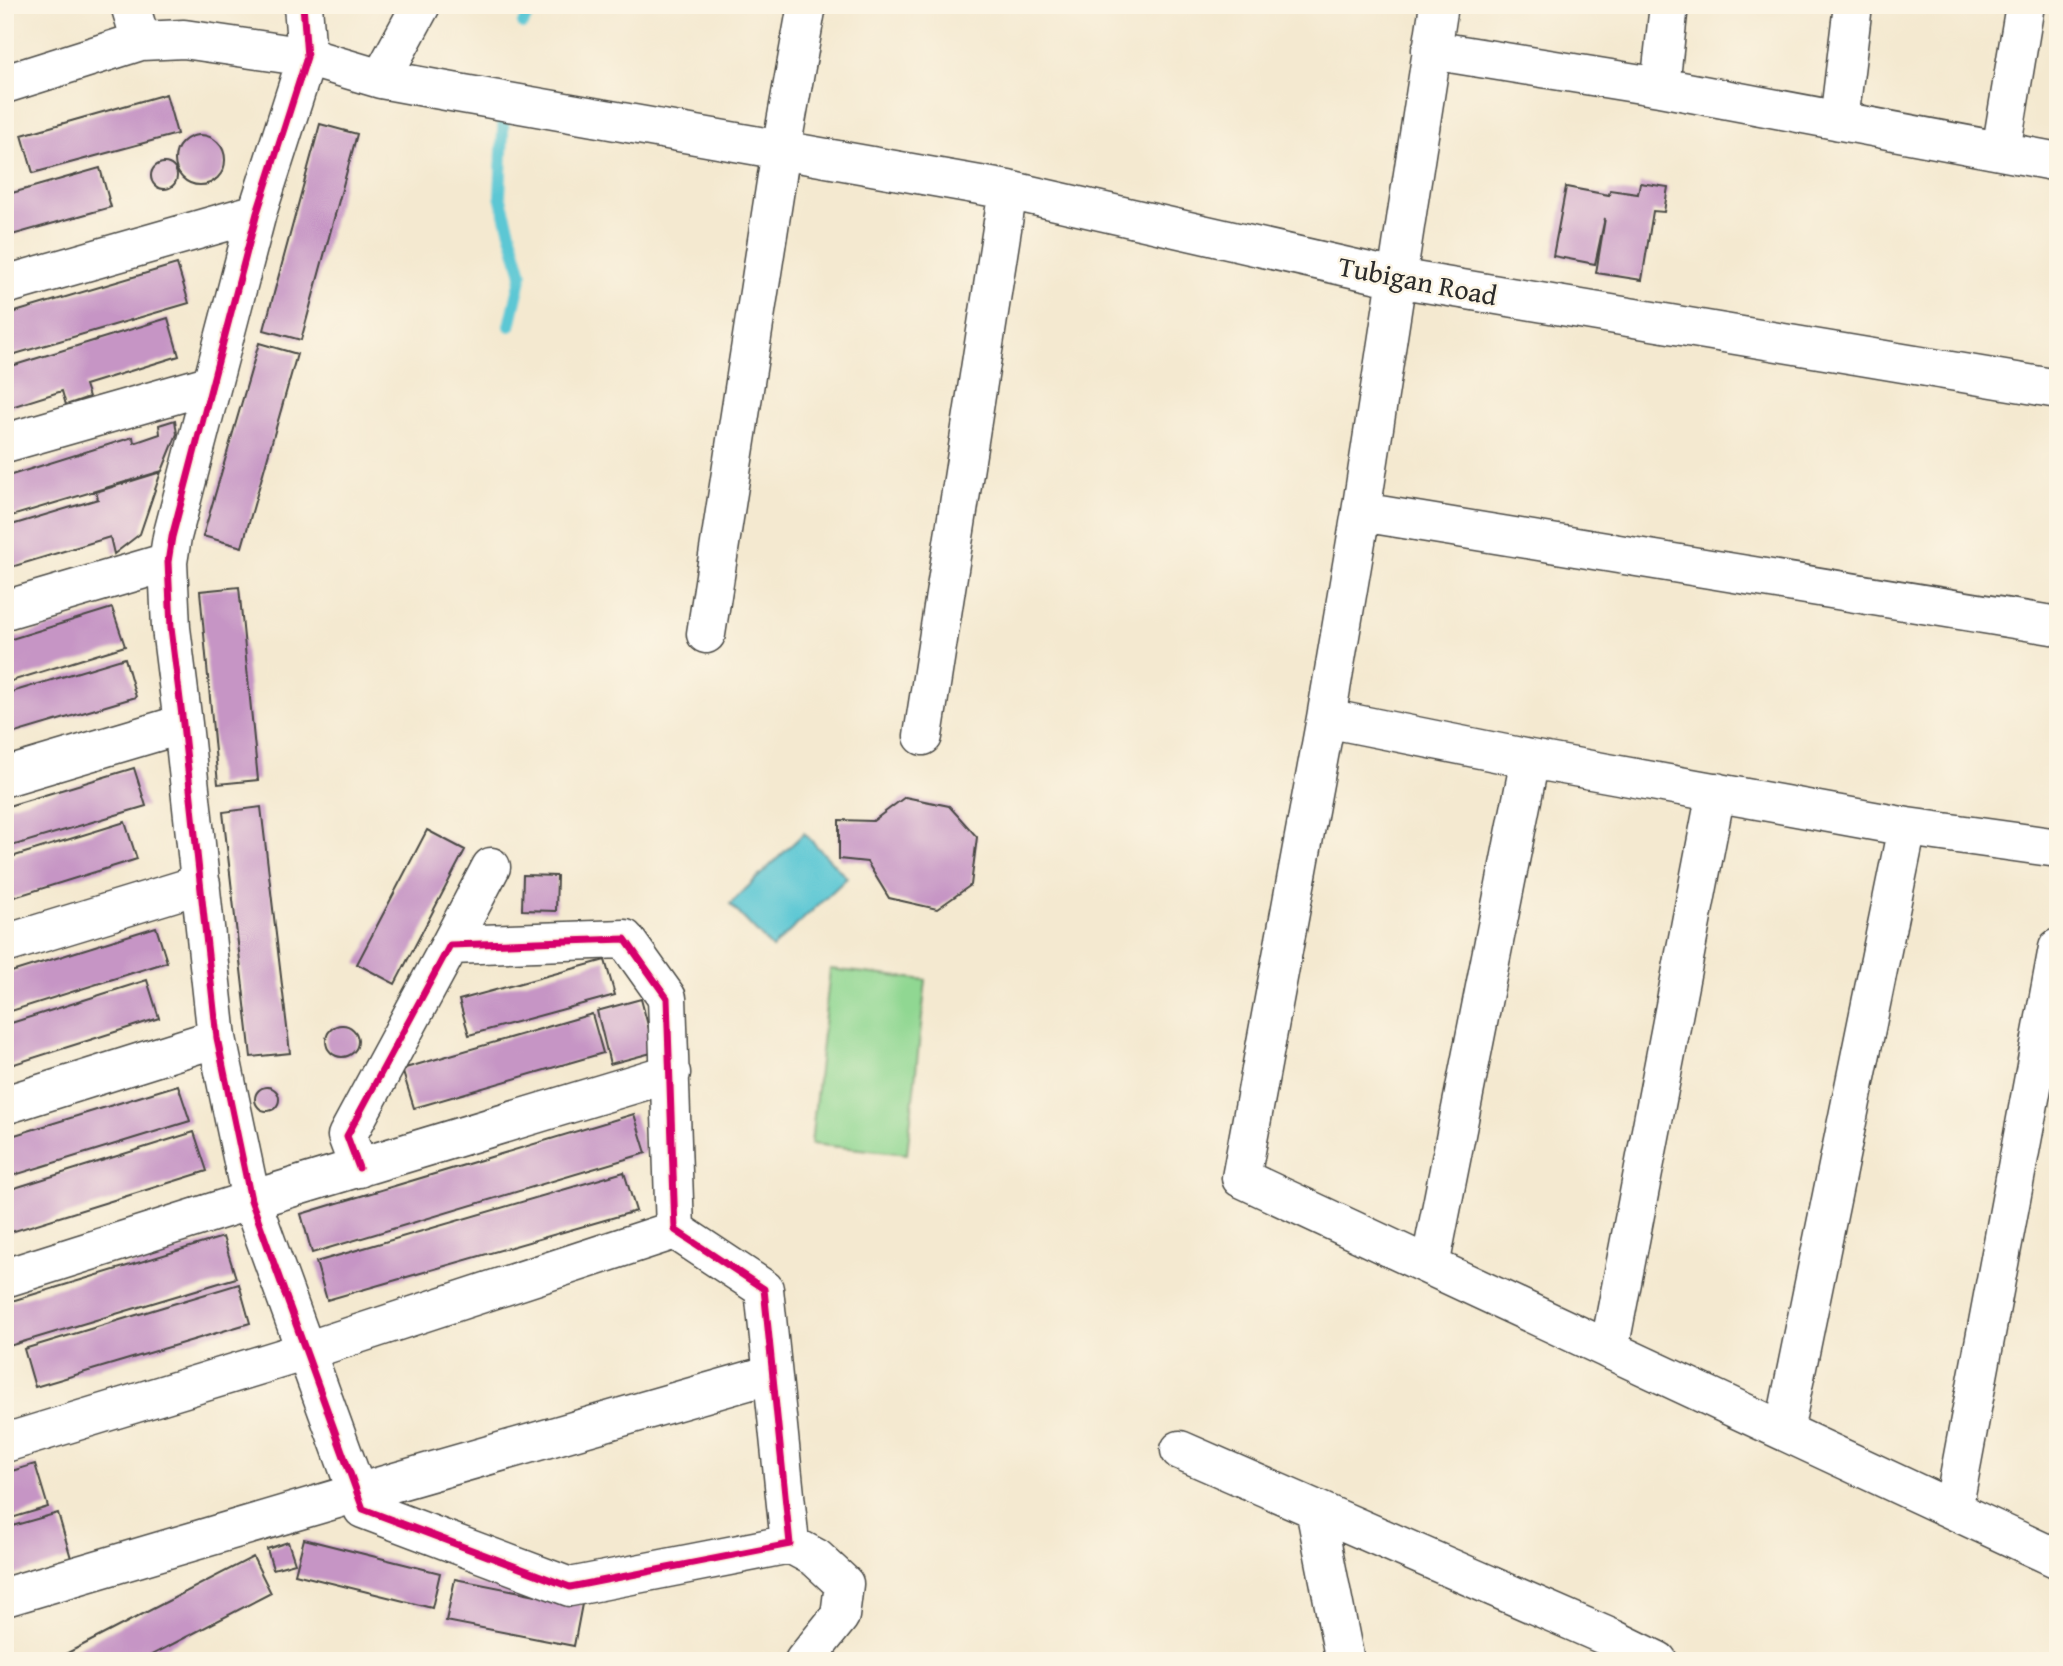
<svg xmlns="http://www.w3.org/2000/svg" width="2063" height="1666" viewBox="0 0 2063 1666" font-family="'Gentium Book Plus',serif">
  <style>
    .green { fill: #90d792; stroke: #5e815e; stroke-width: 2 }
    .water { fill: #5bc7d4; stroke: #437980; stroke-width: 2 }
    .lines { fill: none; stroke-linecap: round; stroke-linejoin: round }
    .stream { stroke: #5bc7d4; stroke-width: 12 }
    .building { fill: #c695c5 }
    .minor-casing { stroke: #494844; stroke-width: 41 }
    .minor { stroke: #fff; stroke-width: 38 }
    .cycleway-casing { stroke: #fcf5e5; stroke-width: 11 }
    .cycleway { stroke: #d6006c; stroke-width: 7 }
    .labels { text-anchor: middle; dominant-baseline: central; stroke-width: 5; stroke-linejoin: round; paint-order: stroke }
    .street-label { font-size: 28px; fill: #2b2b2b; stroke: #fcf5e5 }
  </style>
  <rect width="100%" height="100%" fill="#fcf5e5"/>
  <filter id="ink" filterUnits="userSpaceOnUse"><feTurbulence type="fractalNoise" baseFrequency=".0143" numOctaves="2"/><feDisplacementMap in="SourceGraphic" scale="14" xChannelSelector="R" yChannelSelector="G"/><feConvolveMatrix kernelMatrix="1 2 1 2 8 2 1 2 1" color-interpolation-filters="sRGB"/></filter>
  <filter id="wash" filterUnits="userSpaceOnUse"><feTurbulence type="fractalNoise" baseFrequency=".00686" numOctaves="4" result="noise"/><feDisplacementMap in="SourceGraphic" scale="28" xChannelSelector="R" yChannelSelector="G"/><feGaussianBlur stdDeviation="1.57" result="paint"/><feColorMatrix in="noise" values="0 0 0 0 0 0 0 0 0 0 0 0 0 0 0 0 0 1.4 0 .05"/><feComposite in="paint" operator="in"/></filter>
  <g filter="url(#wash)">
    <rect width="100%" height="100%" fill="#f4e9d0"/>
    <path class="green" d="M830,969L926,980L907,1154L811,1144Z"/>
    <path class="water" d="M804,833L847,878L772,948L730,904Z"/>
    <g class="lines">
      <path class="stream" d="M523,24L533,5
        M504,108L500,196L522,274L510,326"/>
    </g>
    <g id="blocks">
      <path class="building" d="M166,94L177,134L33,173L22,135Z
        M320,124L357,134L301,340L264,330Z
        M175 160a25 25 0 1 1 50 0a25 25 0 1 1-50 0Z
        M151 176a13 13 0 1 1 26 0a13 13 0 1 1-26 0Z
        M100,168L111,207L5,237V195Z
        M1640,183L1668,187L1664,212L1653,211L1642,280L1596,273L1605,218L1595,264L1553,256L1566,187L1609,195L1610,190L1638,194Z
        M177,264L189,303L5,357V315Z
        M168,318L179,356L85,385L89,397L66,405L62,391L5,409V368Z
        M259,343L297,354L242,547L203,536Z
        M175,420L177,434L162,471L5,518V477L133,437L134,443L160,434L159,425Z
        M161,472L140,534L114,554L110,537L5,569V527L98,499L96,492Z
        M239,587L258,780L218,784L200,591Z
        M112,608L125,646L5,683V641Z
        M125,658L136,697L5,736V694Z
        M134,768L146,806L5,848V807Z
        M905,797L949,806L977,837L971,885L937,909L889,898L867,862L839,859V820L873,821Z
        M261,807L290,1053L251,1057L223,812Z
        M125,822L137,859L5,900V859Z
        M427,830L465,850L395,984L357,964Z
        M523,875L557,876L556,911L522,910Z
        M156,927L167,962L5,1013V974Z
        M605,960L615,995L469,1035L459,1000Z
        M147,980L159,1018L5,1067V1025Z
        M641,999L655,1052L610,1064L597,1011Z
        M592,1014L603,1053L414,1108L402,1069Z
        M326 1041a16 16 0 1 1 32 0a16 16 0 1 1-32 0Z
        M178,1085L190,1121L5,1178V1138Z
        M255 1099a12 12 0 1 1 24 0a12 12 0 1 1-24 0Z
        M634,1114L646,1153L312,1253L301,1214Z
        M194,1132L207,1171L5,1234V1191Z
        M624,1172L636,1211L327,1300L316,1262Z
        M223,1237L236,1278L9,1346L5,1334V1303Z
        M239,1284L250,1323L35,1387L24,1349Z
        M35,1464L48,1507L5,1520V1473Z
        M58,1513L71,1558L5,1578V1528Z
        M304,1539L440,1573L432,1608L295,1574Z
        M288,1542L295,1563L273,1569L267,1549Z
        M253,1557L271,1593L144,1659L140,1661H52Z
        M455,1579L582,1604L574,1646L446,1621Z"/>
    </g>
  </g>
  <g filter="url(#ink)">
    <use href="#blocks" fill-opacity="0" stroke="#494844" stroke-width="2"/>
    <g class="lines">
      <g class="minor-casing">
        <path id="minor" d="M130,5L141,41
          M303,5L307,57L257,213L172,537L168,562L171,628L183,724L217,1038L251,1200L363,1509L570,1587L790,1544L764,1289L675,1230L667,998L625,939L450,945L347,1136L359,1168
          M1439,5L1361,512L1326,718L1241,1178L2058,1559
          M1431,50L1660,87L2058,162
          M381,79L421,5
          M5,84L141,41L184,39L307,57L381,79L452,92L1008,190L1396,278L2058,389
          M1660,87L1669,5
          M1839,121L1853,5
          M2001,151L2025,5
          M5,285L257,213
          M5,443L212,384
          M1361,512L2058,626
          M5,610L168,562
          M706,634L781,150L807,5
          M1326,718L1530,759L1907,827L2058,848
          M923,736L1008,190
          M5,777L183,724
          M5,944L201,884
          M450,945L491,867
          M5,1105L217,1038
          M1430,1266L1530,759
          M5,1278L251,1200L671,1073
          M1609,1350L1716,792
          M1784,1431L1907,827
          M5,1443L306,1351L675,1230
          M1180,1450L1613,1639L1658,1661
          M1315,1509L1345,1661
          M1953,1510L2058,948
          M790,1544L816,1558L844,1584L840,1616L804,1661
          M5,1597L357,1493L772,1374"/>
      </g>
      <use href="#minor" class="minor"/>
      <g class="cycleway-casing">
        <path id="cycleway" d="M303,5L307,57L257,213L172,537L168,562L171,628L183,724L217,1038L251,1200L363,1509L570,1587L790,1544L764,1289L675,1230L667,998L625,939L450,945L347,1136L359,1168"/>
      </g>
      <use href="#cycleway" class="cycleway"/>
    </g>
  </g>
  <g class="labels">
    <g class="street-label">
      <text transform="translate(1418 280) rotate(11)">Tubigan Road</text>
    </g>
  </g>
  <rect width="2063" height="1666" fill="none" stroke="#fcf5e5" stroke-width="28"/>
</svg>
